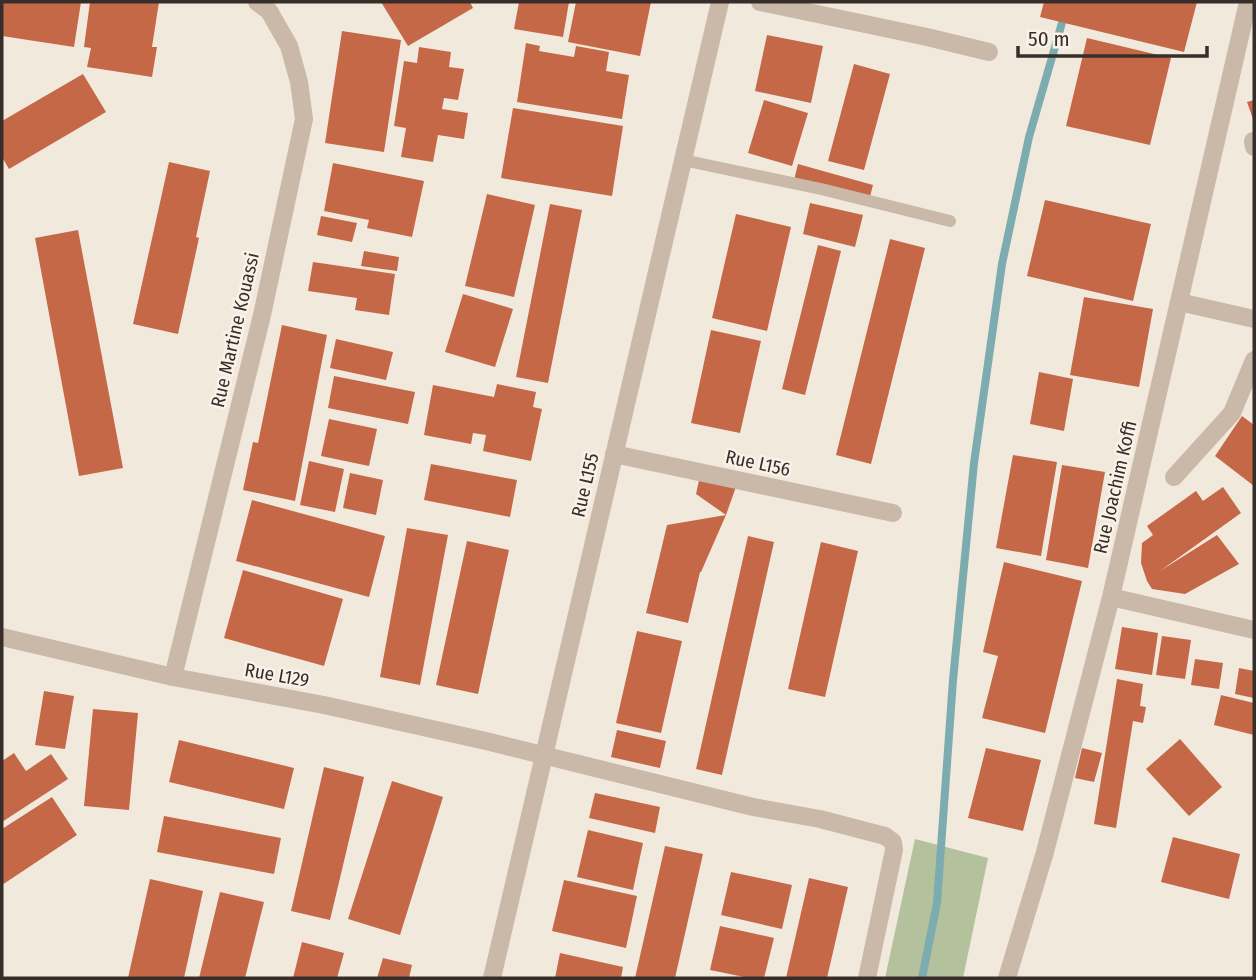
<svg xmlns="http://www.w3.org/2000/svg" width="1256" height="980" viewBox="0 0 1256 980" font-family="'Fira Sans Condensed',sans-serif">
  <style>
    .green { fill: #b4c19d }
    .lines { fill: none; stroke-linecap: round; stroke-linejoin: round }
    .stream { stroke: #7cacaf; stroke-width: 8 }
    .building { fill: #c56848 }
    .service { stroke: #cab9a9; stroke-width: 12 }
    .minor { stroke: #cab9a9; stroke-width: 18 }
    .tertiary { stroke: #cab9a9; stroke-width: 18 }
    .labels { text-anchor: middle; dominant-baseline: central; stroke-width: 5; stroke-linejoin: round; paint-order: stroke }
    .street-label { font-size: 19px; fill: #372e29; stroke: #faf2e9 }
  </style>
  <rect width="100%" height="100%" fill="#f2e9dd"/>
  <path class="green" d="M915,839L988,858L963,978H885Z"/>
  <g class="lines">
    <path class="stream" d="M922,978L937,903L953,680L974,463L1002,264L1029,137L1068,2"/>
  </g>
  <path class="building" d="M2,2H81L74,47L2,36Z
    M90,2H159L152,47H157L152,77L87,67L91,48L84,47Z
    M381,2H470L473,8L408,46Z
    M519,2H569L563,37L514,29Z
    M576,2H651L640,56L568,42Z
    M1044,2H1197L1184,52L1040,17Z
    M342,31L401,40L384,152L325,143Z
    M767,35L823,46L811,103L755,91Z
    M1087,38L1171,58L1150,145L1066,126Z
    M526,43L540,46L539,51L574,57L576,46L609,52L606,71L629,75L622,119L517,102Z
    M419,47L451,52L449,67L464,69L458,100L444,98L442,109L468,113L464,139L438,135L433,162L401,157L406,128L394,126L404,61L417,63Z
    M854,64L890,74L864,170L828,161Z
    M83,74L106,112L9,169L2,157V121Z
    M764,100L808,113L792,166L748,153Z
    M1254,100V122L1247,102Z
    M513,108L623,126L612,196L501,178Z
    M169,162L210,171L196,237L199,238L178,334L133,324Z
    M333,163L424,181L412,237L367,228L369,220L324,211Z
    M798,164L873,185L868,204L793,184Z
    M487,194L535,205L514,297L465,286Z
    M1045,200L1151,224L1133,301L1027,276Z
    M810,203L863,215L855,247L803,234Z
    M550,204L582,210L548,383L516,377Z
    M736,214L791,227L767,331L712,318Z
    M321,216L357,223L352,242L317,235Z
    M78,230L123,468L79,476L35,238Z
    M890,239L925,248L871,464L836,455Z
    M818,245L841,251L805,395L782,389Z
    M364,251L399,257L397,271L361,266Z
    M313,262L395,274L389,315L355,310L357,298L308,291Z
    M463,294L513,309L495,367L445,352Z
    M1084,297L1153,309L1139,387L1070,375Z
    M282,325L327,335L295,501L243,490L253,442L258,443Z
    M711,330L761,341L740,433L691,423Z
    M336,339L393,352L386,380L330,368Z
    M1039,372L1073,379L1064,431L1030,424Z
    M334,376L415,392L408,424L328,408Z
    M497,384L536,392L533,407L542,409L531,461L483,451L486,435L473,433L471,444L424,435L433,385L494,397Z
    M1242,416L1254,425V486L1215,456Z
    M329,419L377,429L369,466L321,456Z
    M1013,455L1057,462L1041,556L996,548Z
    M309,461L344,469L335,512L300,505Z
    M431,464L517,480L510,517L424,500Z
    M1062,465L1105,472L1088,568L1046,560Z
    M350,473L383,480L376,515L343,508Z
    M700,476L737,484L726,515L696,494Z
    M1223,487L1241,513L1160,571L1217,535L1239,564L1185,594L1152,589L1147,581L1141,563L1142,543L1153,535L1147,526L1196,491L1203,501Z
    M252,500L385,536L369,597L236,561Z
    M726,515L701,572H700L688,623L646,613L667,525Z
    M407,528L448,535L420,685L380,677Z
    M748,536L774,542L722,775L696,769Z
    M467,541L509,550L478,694L436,685Z
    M821,542L858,551L825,697L788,689Z
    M1004,562L1082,581L1045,733L982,718L998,656L983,652Z
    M243,570L343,599L324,666L224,638Z
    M1122,627L1158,633L1152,675L1115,669Z
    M637,631L682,641L661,733L616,723Z
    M1162,636L1191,640L1185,679L1156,675Z
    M1195,659L1223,663L1219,689L1191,685Z
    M1239,668L1254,671V698L1235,694Z
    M1117,679L1143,684L1140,706L1146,707L1143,723L1133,721L1116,828L1094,824Z
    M44,691L74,696L65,749L35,745Z
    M1221,695L1254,703V735L1214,725Z
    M93,709L138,713L129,810L84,806Z
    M617,730L666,741L660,768L611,757Z
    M1180,739L1222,787L1189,816L1146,769Z
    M179,740L294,768L284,809L169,782Z
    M986,748L1041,760L1023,831L968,818Z
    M1082,748L1102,753L1094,782L1075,778Z
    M14,753L26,771L51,754L68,779L2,822V761Z
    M324,767L364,777L330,920L291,911Z
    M392,781L443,797L400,935L348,919Z
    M595,793L660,807L655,833L589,818Z
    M52,797L77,835L2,885V829Z
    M164,816L281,838L274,874L157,852Z
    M588,830L643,843L633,890L577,877Z
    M1173,837L1240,854L1229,899L1161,882Z
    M665,846L703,854L675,978H635Z
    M731,872L792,885L782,929L721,915Z
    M809,878L848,887L827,978H786Z
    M150,879L203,891L184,978H128Z
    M564,880L637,896L626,948L552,931Z
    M220,892L264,902L245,978H199Z
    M720,926L774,938L764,978H749L710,970Z
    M302,942L344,953L337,978H293Z
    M560,953L623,967L621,978H555Z
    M383,958L412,965L409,978H377Z"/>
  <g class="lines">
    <path class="service" d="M683,160L821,189L950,221"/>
    <path class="minor" d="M760,2L927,37L989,52
      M1253,141L1254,147
      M1179,302L1254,319
      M614,454L893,513
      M1174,477L1232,413L1254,360
      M1111,597L1254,630
      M2,637L173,677L324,705L486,741L753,807L820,819L885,836L893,842L894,850L867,978
      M173,677L262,315L304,119L299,82L289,46L269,11L257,2
      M1007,978L1045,852L1111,597L1248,2"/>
    <path class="tertiary" d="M492,978L720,2"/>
  </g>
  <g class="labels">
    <g class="street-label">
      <text transform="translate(235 330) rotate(-77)">Rue Martine Kouassi</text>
      <text transform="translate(758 463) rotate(12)">Rue L156</text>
      <text transform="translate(585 485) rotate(-77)">Rue L155</text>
      <text transform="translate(1115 487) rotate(-77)">Rue Joachim Koffi</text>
      <text transform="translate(277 675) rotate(10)">Rue L129</text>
    </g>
  </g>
  <rect width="1256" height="980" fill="none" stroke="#372e29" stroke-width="7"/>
  <path d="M1018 46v10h189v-10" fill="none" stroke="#372e29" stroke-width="3.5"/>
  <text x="1028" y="46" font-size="21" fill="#372e29" stroke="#faf2e9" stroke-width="5" paint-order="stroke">50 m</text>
</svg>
